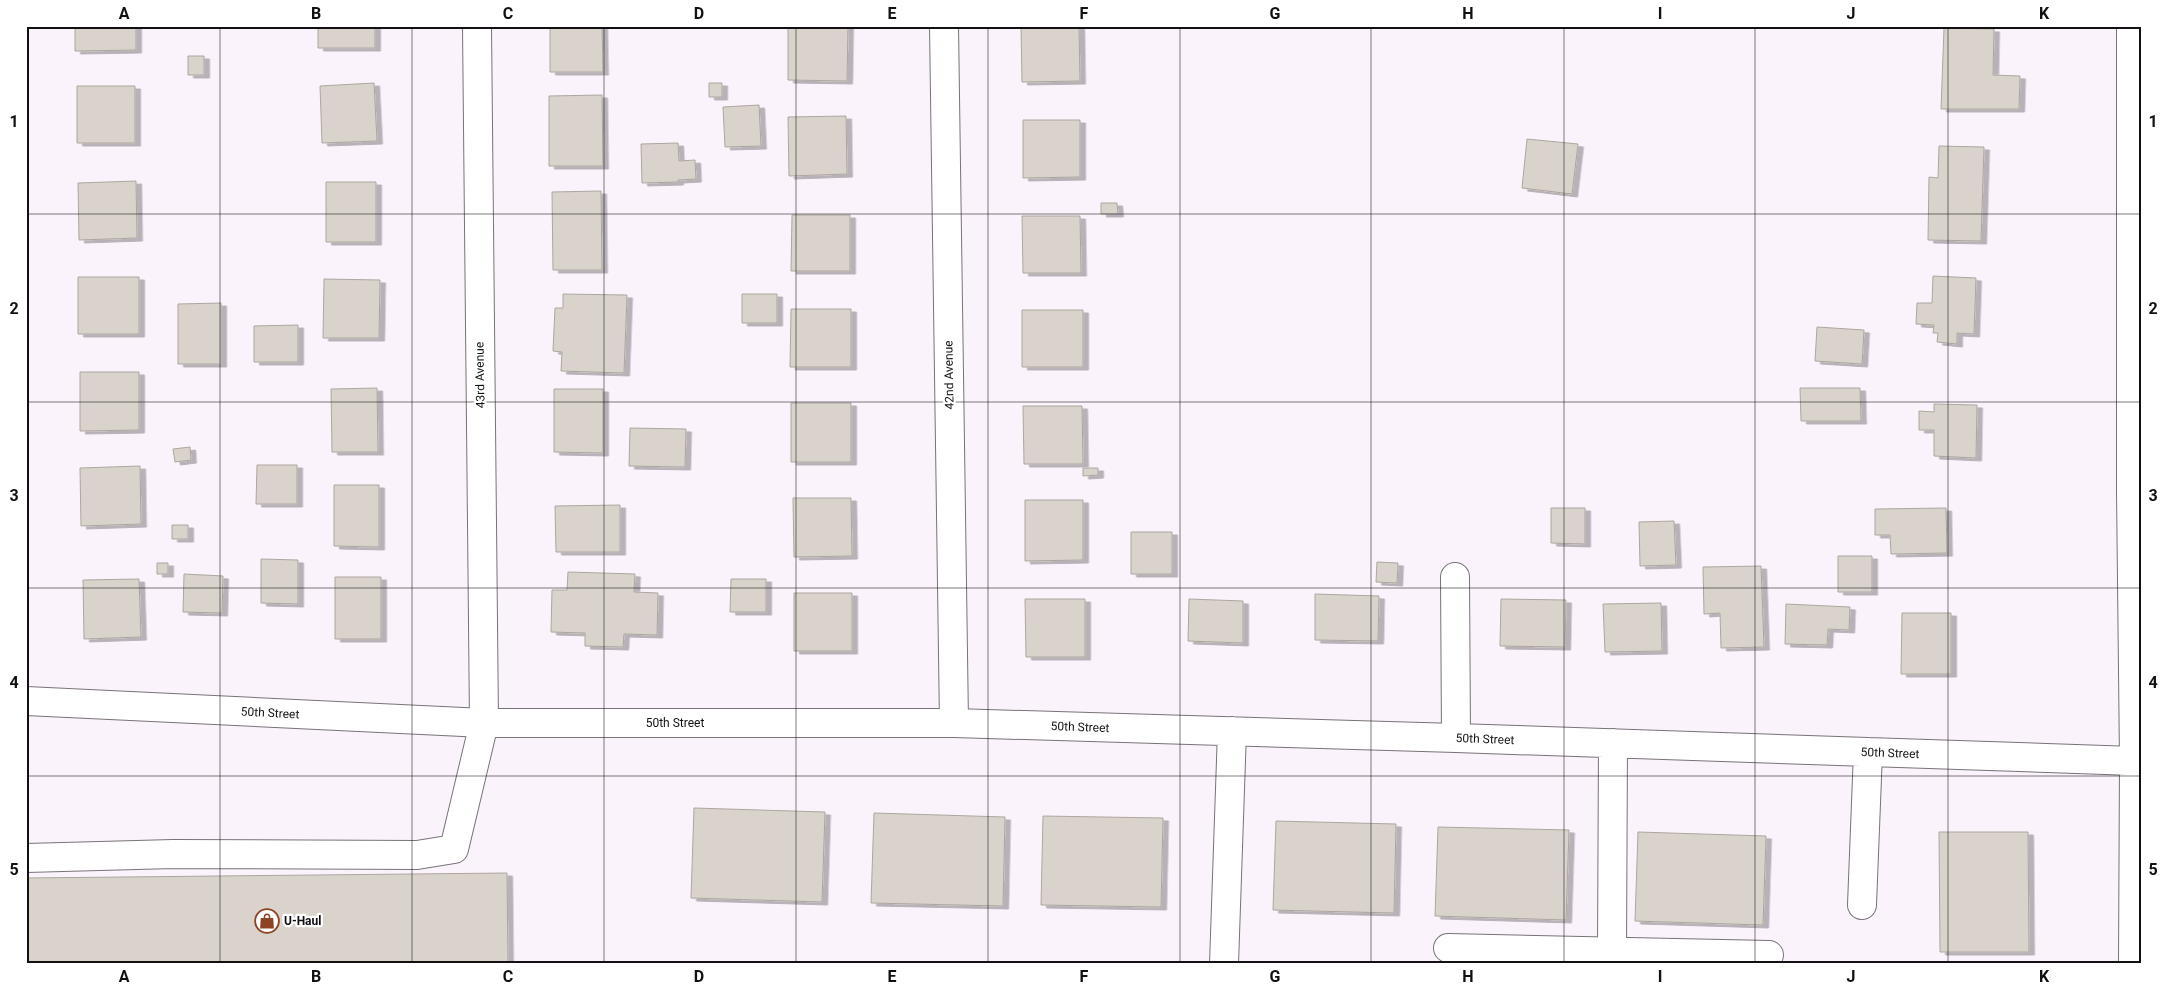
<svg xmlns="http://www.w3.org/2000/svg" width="2167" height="990" viewBox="0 0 2167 990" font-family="Roboto,sans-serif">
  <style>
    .building { fill: #dad3cb; stroke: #ada69e; filter: url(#shadow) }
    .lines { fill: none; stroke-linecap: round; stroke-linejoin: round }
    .minor-casing { stroke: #797279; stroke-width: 30 }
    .minor { stroke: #fff; stroke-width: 28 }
    .grid { fill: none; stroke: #121012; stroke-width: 1; stroke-opacity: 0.55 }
    .labels { text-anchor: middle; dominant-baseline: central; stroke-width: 4.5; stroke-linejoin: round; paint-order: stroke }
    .street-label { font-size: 12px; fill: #121012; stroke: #fff }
    .poi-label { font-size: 12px; font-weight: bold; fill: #121012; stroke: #fff; text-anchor: start }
    .neatline { fill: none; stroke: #121012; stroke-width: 2 }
    .grid-label { font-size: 16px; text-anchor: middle; font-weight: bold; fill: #121012 }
  </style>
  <defs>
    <filter id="shadow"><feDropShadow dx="5.5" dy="3" stdDeviation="0" flood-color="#0004"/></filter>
  </defs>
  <rect width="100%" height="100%" fill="#fbf3fb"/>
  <path class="building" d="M75,26H136V50L75,51Z
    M318,26H375V48H318Z
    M550,26H602L603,72H550Z
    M788,26H848L847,81L788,80Z
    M1079,26L1080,81L1022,82L1021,27Z
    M1944,28L1994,29L1993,75L2020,76L2019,109H1941Z
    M188,56H204V75H188Z
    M374,83L377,141L322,143L320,86Z
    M709,83H722V97H709Z
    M77,86H135V143H77Z
    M602,95L603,166H549V96Z
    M759,105L761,146L725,147L723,107Z
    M846,116L847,174L789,176L788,117Z
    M1023,120H1080V177L1023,178Z
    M1527,139L1578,144L1572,194L1522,188Z
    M678,143L679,161L695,160L696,179L678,180V182L642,183L641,144Z
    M1939,146L1984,147L1981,241L1928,240L1929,177L1938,178Z
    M136,181L137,238L79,240L78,183Z
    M326,182H376V242H326Z
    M601,191L602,270H553L552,192Z
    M1101,203H1117L1118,214H1101Z
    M792,215H850V271H791Z
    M1022,216H1080L1081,273H1023Z
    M1933,276L1976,278L1974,334L1957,333V344L1937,342L1938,333H1933L1934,325L1916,324L1917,303H1932Z
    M78,277H139V334H78Z
    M324,279L380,280L379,338H323Z
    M563,294L627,295L624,373L561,371L562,352L553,351L555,308H563Z
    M742,294H777V323H742Z
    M221,303V364H178V304Z
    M791,309H851V367H790Z
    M1022,310H1083V367H1022Z
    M298,325V362H254V326Z
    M1817,327L1864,330L1862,364L1815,361Z
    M80,372H139V430L80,431Z
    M377,388L378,452H332L331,389Z
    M1800,388H1860L1861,421H1801Z
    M554,389H603V453L554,452Z
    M791,403H851V462H791Z
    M1934,404L1977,405L1976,458L1934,456V430H1919V411L1934,412Z
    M1023,406H1082L1083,464H1024Z
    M630,428L686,429L685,467L629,466Z
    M190,447L191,460L175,462L173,449Z
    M257,465H297V504H256Z
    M140,466L141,524L81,526L80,468Z
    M1083,468H1098V475L1083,476Z
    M334,485H379V547L334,546Z
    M793,498H851L852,556L794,557Z
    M1025,500H1083V560L1025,561Z
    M620,505V552H556L555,506Z
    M1551,508H1585V544L1551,543Z
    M1946,508L1947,553L1891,554L1890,535H1875V509Z
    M1674,521L1676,565L1640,566L1639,522Z
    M172,525H188V539H172Z
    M1131,532H1172V574H1131Z
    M1838,556H1872V592H1838Z
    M261,559L298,560V604L261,603Z
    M1377,562L1398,563L1397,583L1376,582Z
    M157,563H168V574H157Z
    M1761,566L1764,647L1721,648L1720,613L1704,614L1703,567Z
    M568,572L635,574L634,592L658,593L657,635L624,634L623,647L585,646V633L551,632L552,590H567Z
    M184,574L223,576L222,613L183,612Z
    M335,577H381V639H335Z
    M139,579L141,637L84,639L83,580Z
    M731,579H766V612H730Z
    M794,593H852V651H794Z
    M1315,594L1379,596L1378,641L1315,640Z
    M1025,599H1085V657H1026Z
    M1189,599L1243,601V643L1188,641Z
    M1501,599L1566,600L1565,647L1500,646Z
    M1661,603L1662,651L1605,652L1603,604Z
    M1786,604L1850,607L1849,630L1828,629L1827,645L1785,644Z
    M1902,613H1951V674H1901Z
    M694,808L825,812L822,902L691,898Z
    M874,813L1005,817L1003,906L871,903Z
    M1043,816L1163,818L1161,907L1041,905Z
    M1276,821L1396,824L1394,913L1273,910Z
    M1438,827L1569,830L1566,920L1435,916Z
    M1638,832L1766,836L1763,925L1635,921Z
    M1939,832H2028L2029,952H1940Z
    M507,873L508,964H26V878Z"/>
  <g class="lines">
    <g class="minor-casing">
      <path id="minor" d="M944,26L954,723
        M2131,26V491L2134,761L2133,964
        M1455,577L1456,738
        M26,701L484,723H954L1456,738L2134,761
        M26,858L173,854L417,855L454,849L484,723L477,26
        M1862,905L1868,752
        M1448,948L1769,955
        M1612,951L1613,743
        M1224,964L1232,731"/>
    </g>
    <use href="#minor" class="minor"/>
  </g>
  <path class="grid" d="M220,26V964M412,26V964M604,26V964M796,26V964M988,26V964M1180,26V964M1371,26V964M1564,26V964M1755,26V964M1948,26V964M26,214H2141M26,402H2141M26,588H2141M26,776H2141"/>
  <defs>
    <g id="shop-ring" transform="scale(1.25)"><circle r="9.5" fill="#fff" stroke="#8c4424" stroke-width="1.5"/><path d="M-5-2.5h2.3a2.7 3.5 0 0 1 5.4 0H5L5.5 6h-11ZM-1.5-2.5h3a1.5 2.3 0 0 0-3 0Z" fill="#8c4424"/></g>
  </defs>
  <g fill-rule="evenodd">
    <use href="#shop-ring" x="267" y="921"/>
  </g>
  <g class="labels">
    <g class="street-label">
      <text transform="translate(480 375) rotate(-91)">43rd Avenue</text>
      <text transform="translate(949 375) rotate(-91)">42nd Avenue</text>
      <text transform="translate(270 713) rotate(3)">50th Street</text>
      <text x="675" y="723">50th Street</text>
      <text transform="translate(1080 727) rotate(2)">50th Street</text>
      <text transform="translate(1485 739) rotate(2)">50th Street</text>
      <text transform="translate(1890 753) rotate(2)">50th Street</text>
    </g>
    <g class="poi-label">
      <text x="284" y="921">U-Haul</text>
    </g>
  </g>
  <rect width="2167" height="990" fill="none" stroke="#ffffff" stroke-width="55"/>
  <rect x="28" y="28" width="2112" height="934" class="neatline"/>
  <g class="grid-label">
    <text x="124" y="19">A</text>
    <text x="316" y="19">B</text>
    <text x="508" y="19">C</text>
    <text x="699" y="19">D</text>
    <text x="892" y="19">E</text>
    <text x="1084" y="19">F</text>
    <text x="1275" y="19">G</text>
    <text x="1468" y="19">H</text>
    <text x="1660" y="19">I</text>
    <text x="1851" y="19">J</text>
    <text x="2044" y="19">K</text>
    <text x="14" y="127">1</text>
    <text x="2153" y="127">1</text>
    <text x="14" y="314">2</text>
    <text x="2153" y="314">2</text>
    <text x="14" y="501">3</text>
    <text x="2153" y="501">3</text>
    <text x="14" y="688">4</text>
    <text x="2153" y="688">4</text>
    <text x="14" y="875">5</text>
    <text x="2153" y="875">5</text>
    <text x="124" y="982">A</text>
    <text x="316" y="982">B</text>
    <text x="508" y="982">C</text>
    <text x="699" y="982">D</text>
    <text x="892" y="982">E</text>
    <text x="1084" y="982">F</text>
    <text x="1275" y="982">G</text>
    <text x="1468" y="982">H</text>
    <text x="1660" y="982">I</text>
    <text x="1851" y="982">J</text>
    <text x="2044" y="982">K</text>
  </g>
</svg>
